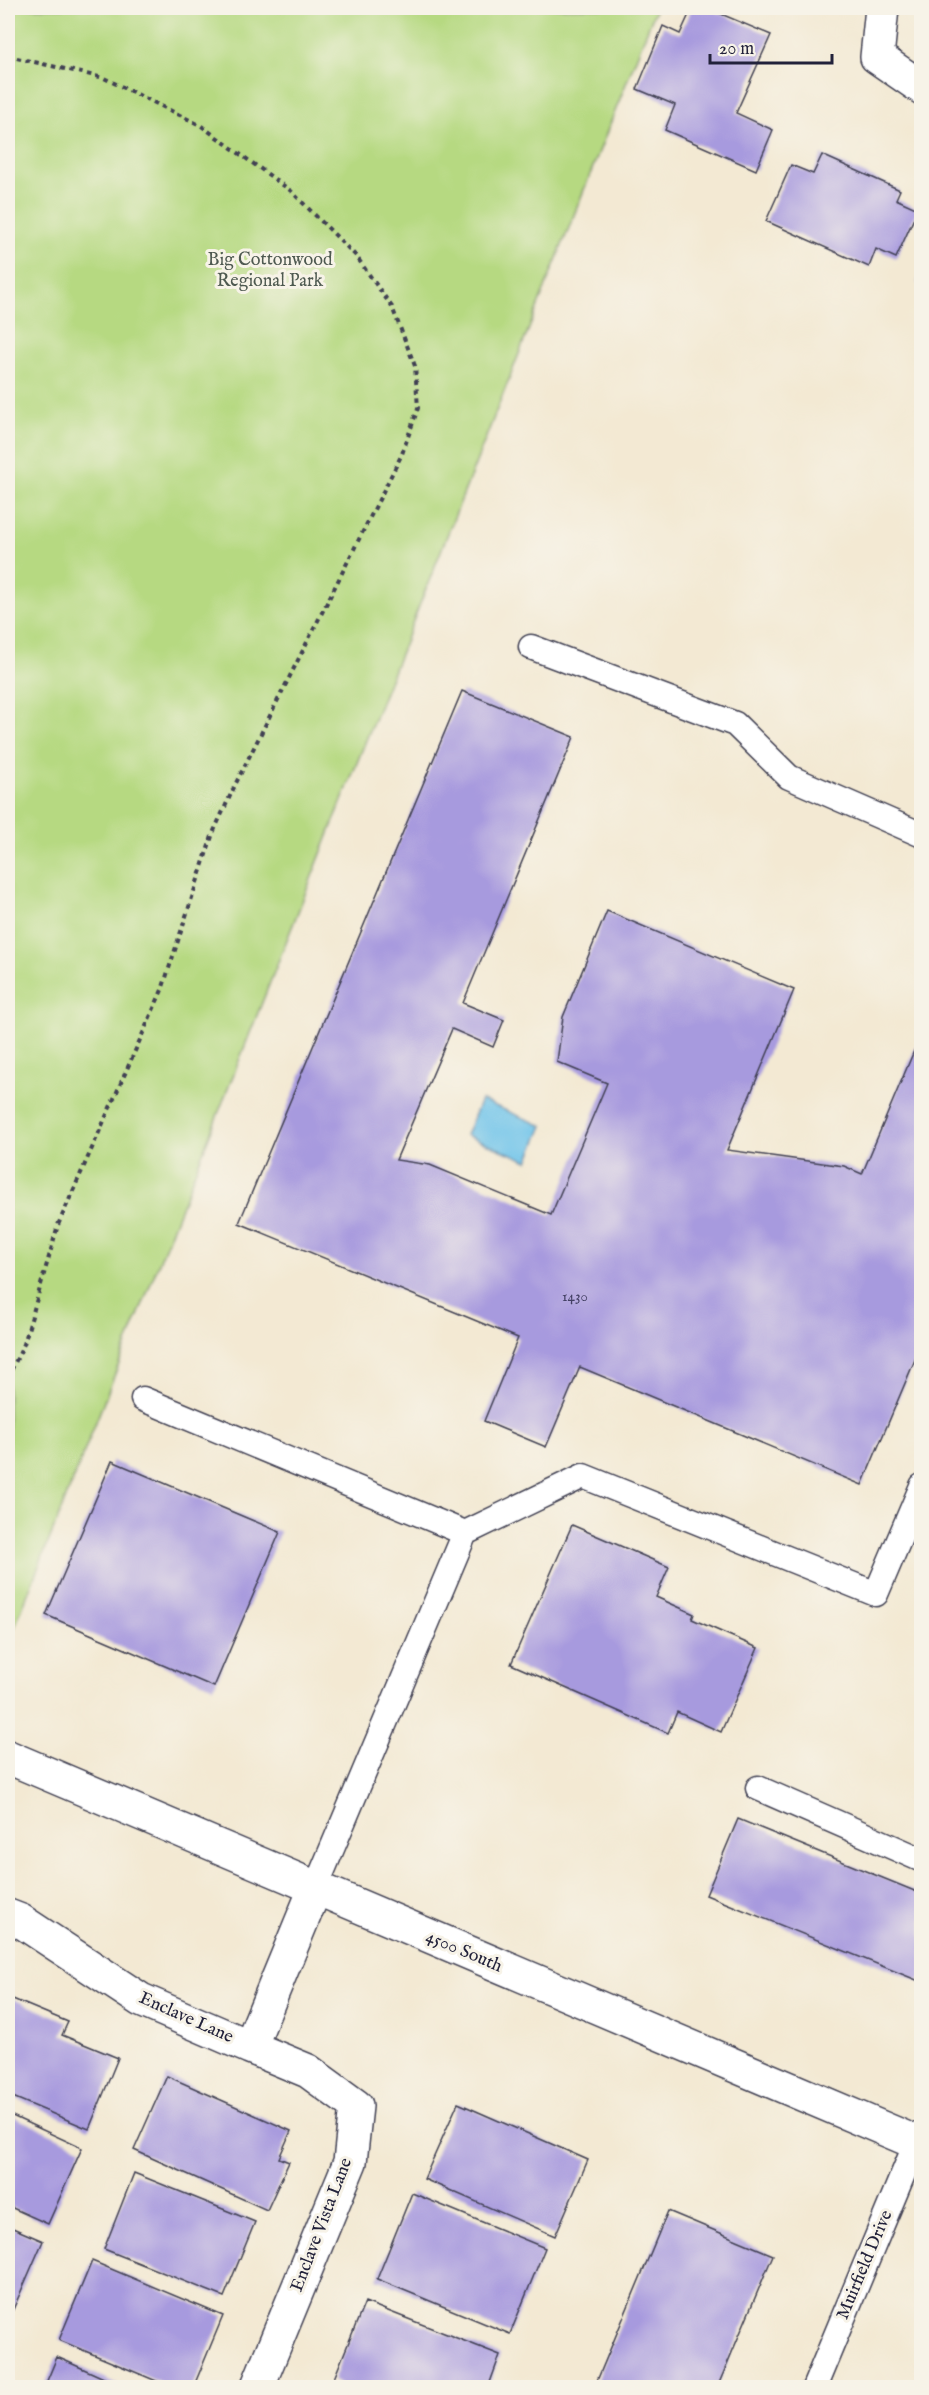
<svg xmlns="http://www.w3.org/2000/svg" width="929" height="2395" viewBox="0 0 929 2395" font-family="'IM FELL English',serif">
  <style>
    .green { fill: #b6d981; stroke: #6c7e5e; stroke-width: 1.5 }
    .water { fill: #6dc3ea; stroke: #487292; stroke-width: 1.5 }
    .building { fill: #a79ade }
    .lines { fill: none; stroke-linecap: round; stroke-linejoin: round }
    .service-casing { stroke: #414052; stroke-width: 27 }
    .minor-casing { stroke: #414052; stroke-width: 36 }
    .secondary-casing { stroke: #414052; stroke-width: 36 }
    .path { stroke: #414052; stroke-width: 4; stroke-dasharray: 4.5 4.5; stroke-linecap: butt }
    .service { stroke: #fff; stroke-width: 24 }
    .minor { stroke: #fff; stroke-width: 33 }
    .secondary { stroke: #fff; stroke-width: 33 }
    .labels { text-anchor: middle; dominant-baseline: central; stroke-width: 6; stroke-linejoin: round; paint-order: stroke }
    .number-label { font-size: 15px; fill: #434064 }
    .park-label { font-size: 18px; fill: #4e5950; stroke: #f7f3e8 }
    .street-label { font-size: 18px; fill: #22223b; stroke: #f7f3e8 }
  </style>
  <rect width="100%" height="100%" fill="#f7f3e8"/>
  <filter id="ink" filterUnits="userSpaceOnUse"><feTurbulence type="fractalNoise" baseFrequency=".0167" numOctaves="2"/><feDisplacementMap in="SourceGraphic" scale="12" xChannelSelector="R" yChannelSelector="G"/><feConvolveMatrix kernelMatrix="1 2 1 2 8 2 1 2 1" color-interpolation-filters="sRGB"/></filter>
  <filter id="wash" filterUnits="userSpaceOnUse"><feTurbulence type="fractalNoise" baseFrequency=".008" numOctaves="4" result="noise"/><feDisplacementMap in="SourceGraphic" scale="24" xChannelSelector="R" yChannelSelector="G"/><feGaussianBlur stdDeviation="1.35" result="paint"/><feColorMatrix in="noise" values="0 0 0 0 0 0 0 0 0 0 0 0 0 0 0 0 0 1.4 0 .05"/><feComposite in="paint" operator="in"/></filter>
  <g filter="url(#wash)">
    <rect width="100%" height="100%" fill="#f3e9d3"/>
    <path class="green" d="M8,8H656L8,1644Z"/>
    <path class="water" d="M481,1100L543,1126L528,1161L466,1135Z"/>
    <g id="blocks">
      <path class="building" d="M692,8H707L771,35L736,113L773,130L756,170L665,130L675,105L637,89L663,26L680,34Z
        M822,155L900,190L896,199L918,209L896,258L876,249L869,267L766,221L791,165L813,174Z
        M921,272H922V285L917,283Z
        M462,691L574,737L463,1003L504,1020L493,1047L452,1029L396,1160L430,1165L551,1215L607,1083L557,1062L563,1017L607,911L794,990L727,1150L844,1166L862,1174L922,1032V1343L862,1485L580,1367L546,1447L484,1421L518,1338L239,1223Z
        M112,1461L280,1532L214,1687L46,1615Z
        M572,1525L669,1567L656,1597L694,1614L692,1619L758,1648L721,1732L677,1712L668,1733L511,1664Z
        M738,1819L922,1894V1974L919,1981L706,1895Z
        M8,1997L68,2022L62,2035L118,2058L89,2129L8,2095Z
        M167,2076L291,2131L279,2158L289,2162L267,2210L134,2150Z
        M458,2103L588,2160L555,2236L424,2179Z
        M8,2114L82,2148L48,2224L8,2206Z
        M134,2173L255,2222L224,2297L104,2249Z
        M412,2193L545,2248L510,2334L377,2279Z
        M668,2211L773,2255L717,2388H594Z
        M8,2226L43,2241L8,2321Z
        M92,2261L223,2316L193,2388H173L59,2340Z
        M365,2302L500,2355L488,2388H350L333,2381Z
        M57,2357L126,2388H44Z"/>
    </g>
  </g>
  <g filter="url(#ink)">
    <use href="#blocks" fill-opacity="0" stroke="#414052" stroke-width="1.5"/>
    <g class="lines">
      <g class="service-casing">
        <path id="service" d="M531,647L735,724L789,777L922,835
          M143,1399L465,1533
          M758,1788L922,1860
          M315,1889L465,1533L583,1476L876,1594L922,1486
          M814,2388L916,2143"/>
      </g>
      <g class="minor-casing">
        <path id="minor" d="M882,8L877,57L922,88
          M8,1916L21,1921L141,2000L250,2047L315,1889
          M250,2047L308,2071L356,2106L350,2162L257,2388"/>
      </g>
      <g class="secondary-casing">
        <path id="secondary" d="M8,1757L922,2145"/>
      </g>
      <path class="path" d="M8,56L104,78L200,125L291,191L356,256L392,307L415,366L418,408L402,454L236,783L213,833L162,990L58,1225L24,1344L8,1377"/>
      <use href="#service" class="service"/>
      <use href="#minor" class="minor"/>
      <use href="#secondary" class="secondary"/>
    </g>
  </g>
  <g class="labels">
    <g class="number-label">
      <text x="575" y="1296">1430</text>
    </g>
    <g class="park-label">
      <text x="270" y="260">Big Cottonwood<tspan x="270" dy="21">Regional Park</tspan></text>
    </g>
    <g class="street-label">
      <text transform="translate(464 1952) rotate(23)">4500 South</text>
      <text transform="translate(186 2018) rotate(24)">Enclave Lane</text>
      <text transform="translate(322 2225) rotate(-69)">Enclave Vista Lane</text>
      <text transform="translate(865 2265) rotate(-67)">Muirfield Drive</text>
    </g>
  </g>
  <rect width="929" height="2395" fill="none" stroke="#f7f3e8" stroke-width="30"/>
  <path d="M710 54v9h122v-9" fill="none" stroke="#22223b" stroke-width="3"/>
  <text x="719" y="54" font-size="18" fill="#22223b" stroke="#f7f3e8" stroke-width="4.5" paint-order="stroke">20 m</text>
</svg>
